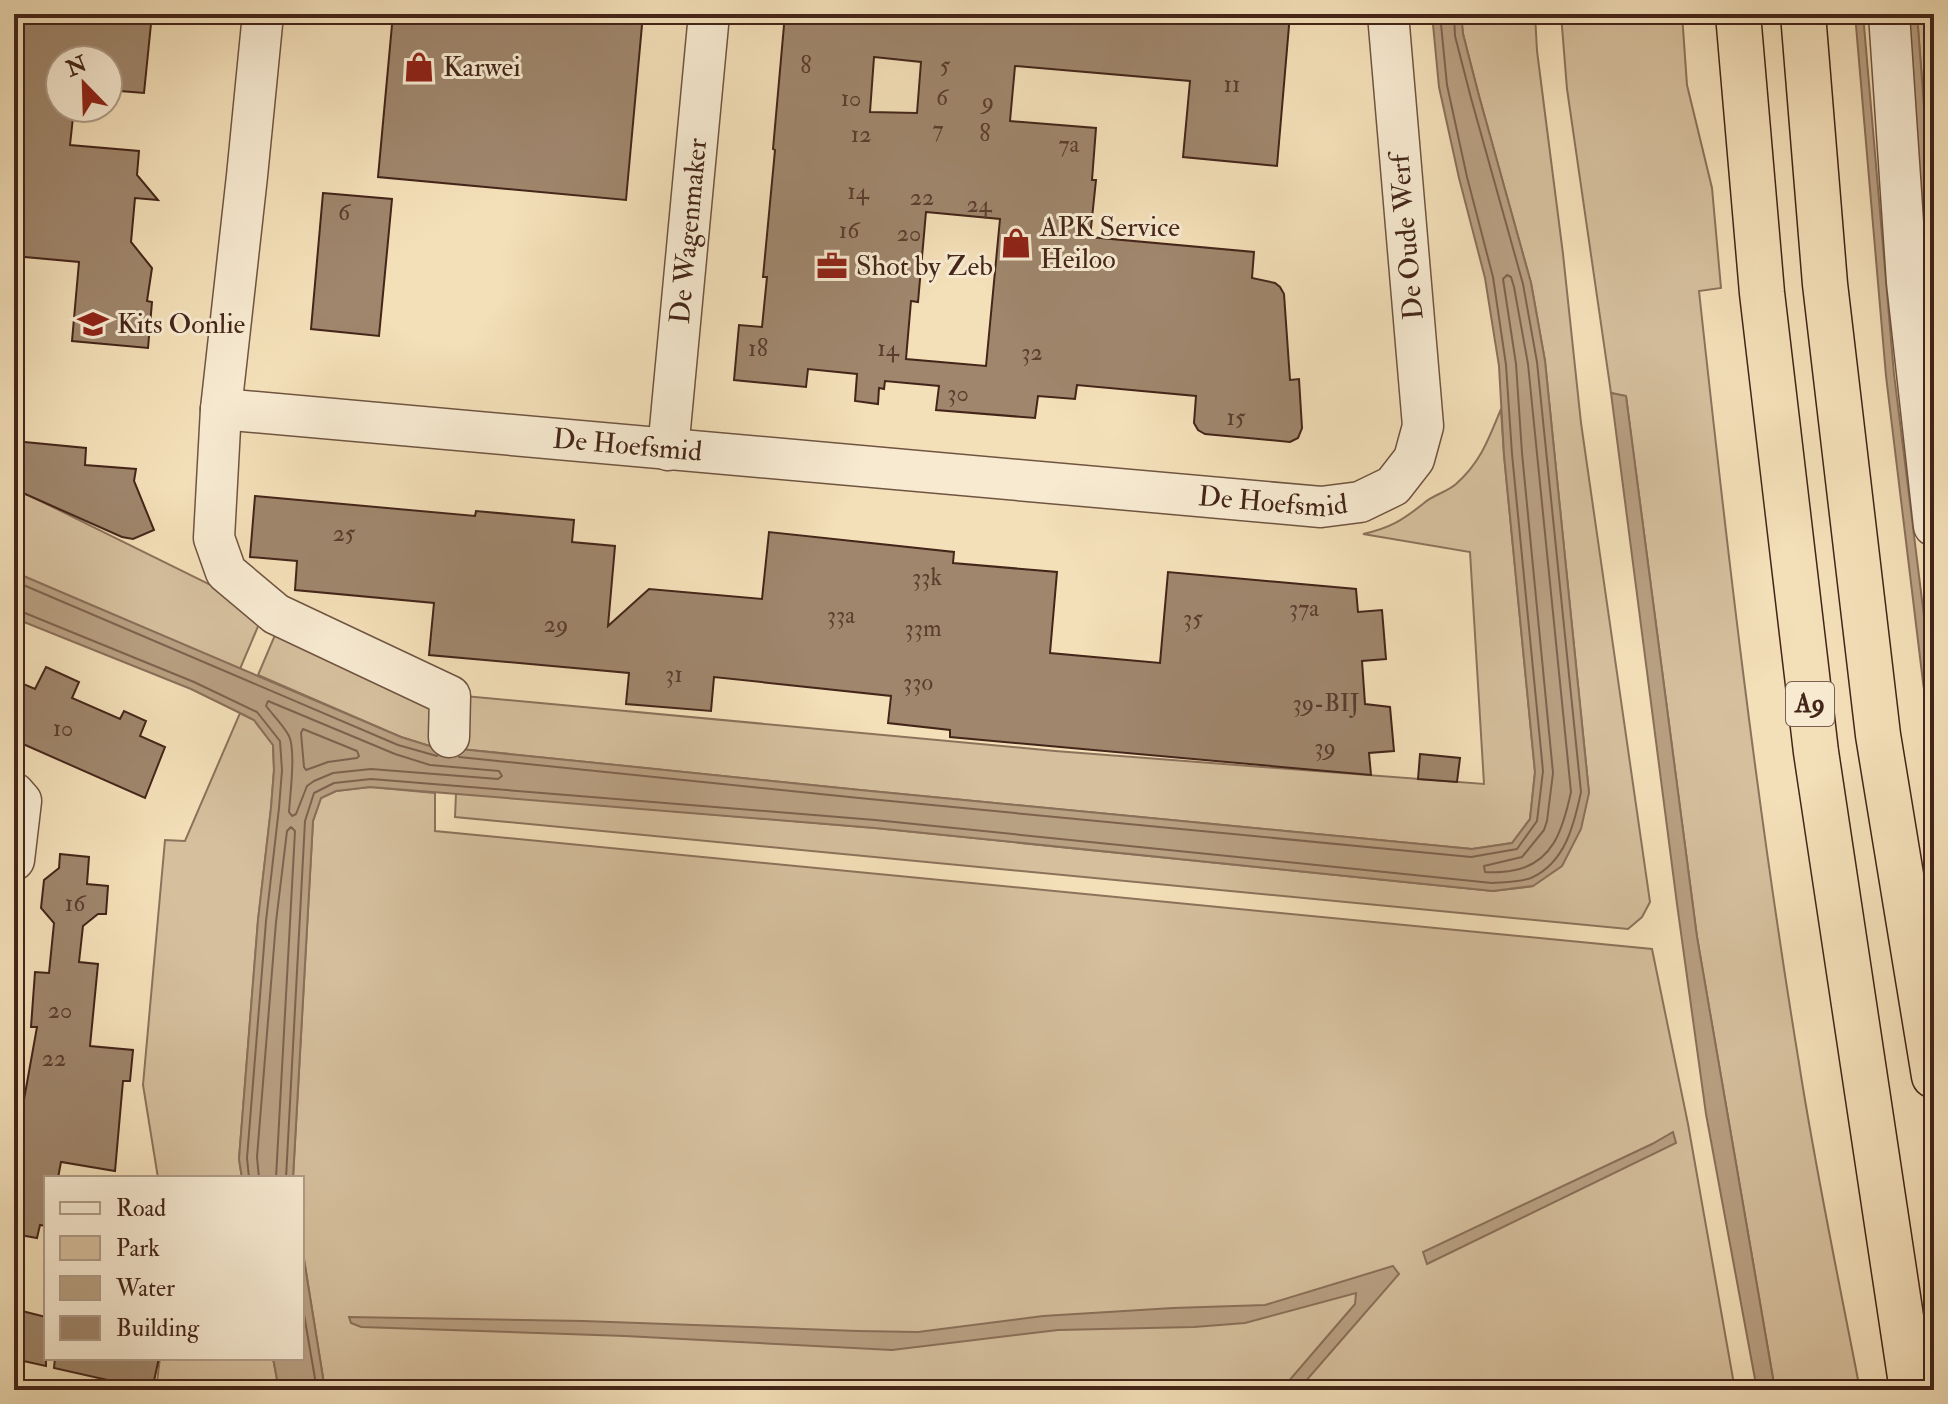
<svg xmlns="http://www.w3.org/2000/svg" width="1948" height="1404" viewBox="0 0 1948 1404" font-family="'IM FELL Double Pica',serif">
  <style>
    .green { fill: #d5bf9d; stroke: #8c725b; stroke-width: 2 }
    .water { fill: #b8a082; stroke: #8a6f58; stroke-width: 2 }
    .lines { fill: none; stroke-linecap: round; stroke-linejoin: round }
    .shore { stroke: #7e624e; stroke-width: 2 }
    .building { fill: #9f866c; stroke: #442519; stroke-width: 2; fill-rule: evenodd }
    .minor-casing { stroke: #705441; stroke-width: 43 }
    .highway-casing { stroke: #442519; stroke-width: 47 }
    .minor { stroke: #f7ead1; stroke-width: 40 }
    .highway { stroke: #f3dfb8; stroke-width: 44 }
    .labels { text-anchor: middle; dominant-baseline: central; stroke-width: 6; stroke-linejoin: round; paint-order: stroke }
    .number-label { font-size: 24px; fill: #5b3d2e }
    .shield { fill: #f7ead1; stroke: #7a6050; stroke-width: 2 }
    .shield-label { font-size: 26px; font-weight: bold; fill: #442519 }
    .poi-label { font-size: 28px; fill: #442519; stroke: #f7ead1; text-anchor: start }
    .street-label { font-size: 28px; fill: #442519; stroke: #f7ead1 }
  </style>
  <rect width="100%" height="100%" fill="#f3dfb8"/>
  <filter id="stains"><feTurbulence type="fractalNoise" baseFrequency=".0025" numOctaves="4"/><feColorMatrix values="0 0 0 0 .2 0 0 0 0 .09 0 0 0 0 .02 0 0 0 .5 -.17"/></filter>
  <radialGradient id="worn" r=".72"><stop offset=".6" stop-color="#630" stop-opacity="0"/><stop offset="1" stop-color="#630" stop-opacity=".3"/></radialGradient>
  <path class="green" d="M1461,14H1535L1537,51L1563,254L1581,423L1650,902L1642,917L1628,929L455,817L456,793L875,828L1493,891L1533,886L1589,793L1545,361L1531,283L1479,96L1463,34Z
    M1561,14H1682L1687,85L1712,188L1721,288L1699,291C1727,549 1757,807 1799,1063C1816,1173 1839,1281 1860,1390H1775L1697,937L1626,396L1611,393L1567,89Z
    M1917,14H1934V304H1931L1925,226H1933Z
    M1501,409L1504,455L1535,772L1530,819L1512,843L1472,849L860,790L460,749L465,696L1055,751L1484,784L1470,552L1363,534C1390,528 1403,520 1424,503C1433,495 1447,492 1456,484C1481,462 1489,438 1501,409Z
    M14,488L217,588L262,617L240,669L14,572Z
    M275,635L437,702L436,748L401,737L258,675Z
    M240,713L254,720L273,745L274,770L271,808L258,920L239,1159L242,1178H158L143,1085L165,840L185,841Z
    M370,787L435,793V831L1652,949L1688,1124L1735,1390H325L302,1247V1178H293L313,821L321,798L336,791Z
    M160,1358H273L279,1390H156Z"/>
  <path class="water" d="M1432,14H1461L1463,34L1479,96L1531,283L1545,361L1589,793L1581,829L1562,866L1533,886L1493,891L875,828L370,787L336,791L321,798L313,821L293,1178H242L239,1159L258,920L271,808L274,770L273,745L254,720L240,713L191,689L14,618V572L401,737L436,748L460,749L860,790L1472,849L1512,843L1530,819L1535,772L1504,455L1499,366L1485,278L1459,178L1439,87Z
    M1855,14H1863L1894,374L1934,697V759L1923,682L1886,376Z
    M1905,14H1917L1933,226H1920Z
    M1611,393L1626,396L1697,937L1775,1390H1757L1706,1114L1677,904Z
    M1673,1132L1676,1143L1427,1264L1423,1252L1652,1144Z
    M302,1247L325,1390H279L273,1358H302Z
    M1393,1266L1399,1274L1298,1390H1281L1355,1304L1356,1293L1245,1323L1194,1327L1058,1330L892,1350L625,1336L361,1327L351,1323L349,1317L583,1321L858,1331L918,1332L1043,1316L1173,1308L1265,1305Z"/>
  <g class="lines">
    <path class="shore" d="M1507,275L1511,277L1514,287L1528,364L1571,792C1563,829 1553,865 1510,871C1501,872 1493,873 1485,872L1484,866L1522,857L1544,830L1547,821L1553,773L1522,453L1516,364L1503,279Z
      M14,581L398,745L437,756
      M14,611H20L194,682L257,712L280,741L282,770L279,808L266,921L247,1158L249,1178
      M268,701L395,754L430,765L499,771L502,776L498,779L371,769L333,773L314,781L307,786L296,814L292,816L289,812C290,795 296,751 289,736C284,726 273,715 266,706Z
      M303,729L357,751L359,756L357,758L328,762L306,770L304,767L301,733Z
      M459,757L859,798L1471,857L1517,849L1537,821L1543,771L1512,454L1506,365L1493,277L1467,177L1447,85L1440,14
      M259,1178L257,1157L276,922L287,831L291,827L295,831L276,1178
      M286,1178L305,821L314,793L334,783L371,779L875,820L1492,883C1504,882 1520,882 1531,878C1565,863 1574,825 1581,792L1537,362L1523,284L1471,98L1455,36L1454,14
      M302,1303L317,1390"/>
  </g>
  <path class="building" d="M14,14H152L144,93L108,90V60H60V108H74L70,145L139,151L137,175L158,200L135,198L131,242L152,268L147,301L152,302L148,348L72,341L79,262L14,256Z
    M393,14H643L626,200L378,177Z
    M785,14H1290L1277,166L1183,157L1190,81L1015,66L1010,121L1096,128L1092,180H1096L1090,237L1254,252L1252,278L1275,283L1280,287L1284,294L1290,380L1299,379L1302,428L1298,438L1290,442L1205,434L1198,430L1194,423L1196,396L1077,385L1075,399L1038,396L1035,418L936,410L939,386L885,381L884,389L879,388L878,404L855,401L857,374L808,369L806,387L734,380L739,325L762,327L767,277H763L775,150L773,149ZM874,57L921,62L917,113L870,112ZM926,212L1000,219L986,366L906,359L911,301L918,302Z
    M323,193L392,199L379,336L311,329Z
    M14,441L86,448L85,465L136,469L134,481L154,530L133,539L122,537L14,489Z
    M255,496L475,516L476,511L574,520L572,542L615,546L608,626L649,589L762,599L769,532L954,552L953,563L1057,572L1050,653L1160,663L1168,572L1356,589L1358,612L1382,610L1386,659L1362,661L1365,704L1390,707L1394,751L1369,753L1371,775L950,737V730L888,723L891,696L714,677L711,711L626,704L629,673L429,655L434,603L295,590L297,561L250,557Z
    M46,667L79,682L72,698L120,719L124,711L146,721L140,736L165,747L145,798L14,740V680L35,689Z
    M1420,754L1460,758L1457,782L1418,779Z
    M60,854L89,857L87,884L108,886L106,914H98L83,926L79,962L98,964L90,1046L133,1050L130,1081H123L115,1171L61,1162L58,1178H46V1226L40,1225L37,1238L14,1234V1155L37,1027H31L35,972L49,973L54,923L41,908L44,880L59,868Z
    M14,1309L46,1317V1366L14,1359Z
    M55,1358H159L152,1390H110L112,1381L54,1368Z"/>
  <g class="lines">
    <g class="minor-casing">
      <g id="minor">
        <path d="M263,14L247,176L221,409L214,538L226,572L276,614L450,696L449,737"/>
        <path d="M1889,14L1907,282L1934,526"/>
        <path id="s1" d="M221,409L1321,507L1360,502L1393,486L1414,459L1423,426L1388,14"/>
        <path id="s2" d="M668,450L709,14"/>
        <path d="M14,793L21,801L14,860"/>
      </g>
    </g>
    <g class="highway-casing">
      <path id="highway" d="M1738,14L1762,293L1816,752L1912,1390
        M1803,14L1825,284L1878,735L1934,1076"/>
    </g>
    <use href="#minor" class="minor"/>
    <use href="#highway" class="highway"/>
  </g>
  <defs>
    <g id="shop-bare" transform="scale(2.4)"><path d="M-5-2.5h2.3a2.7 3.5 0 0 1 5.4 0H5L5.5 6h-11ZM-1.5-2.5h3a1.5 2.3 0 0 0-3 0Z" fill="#8f2418" stroke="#f7ead1" stroke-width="2.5" paint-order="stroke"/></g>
    <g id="office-bare" transform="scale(2.4)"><path d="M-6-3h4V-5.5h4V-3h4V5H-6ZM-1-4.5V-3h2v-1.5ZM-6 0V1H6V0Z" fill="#8f2418" stroke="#f7ead1" stroke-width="2.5" paint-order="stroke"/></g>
    <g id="school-bare" transform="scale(2.4)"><path d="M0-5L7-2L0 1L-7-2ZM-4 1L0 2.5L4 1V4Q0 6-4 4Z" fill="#8f2418" stroke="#f7ead1" stroke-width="2.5" paint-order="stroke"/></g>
  </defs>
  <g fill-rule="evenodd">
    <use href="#shop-bare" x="419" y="67"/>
    <use href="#shop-bare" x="1016" y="243"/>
    <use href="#office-bare" x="832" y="266"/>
    <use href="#school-bare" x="93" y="324"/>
  </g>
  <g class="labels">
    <g class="number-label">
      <text x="806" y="65">8</text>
      <text x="945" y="65">5</text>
      <text x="1232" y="84">11</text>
      <text x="942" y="97">6</text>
      <text x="851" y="98">10</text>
      <text x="988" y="101">9</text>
      <text x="938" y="129">7</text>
      <text x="985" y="133">8</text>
      <text x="861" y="134">12</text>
      <text x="1069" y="144">7a</text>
      <text x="858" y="191">14</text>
      <text x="922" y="197">22</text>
      <text x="979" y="204">24</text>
      <text x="344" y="212">6</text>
      <text x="849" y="230">16</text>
      <text x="909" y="233">20</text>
      <text x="758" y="348">18</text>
      <text x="888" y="348">14</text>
      <text x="1032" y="352">32</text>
      <text x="958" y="393">30</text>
      <text x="1236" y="417">15</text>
      <text x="344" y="533">25</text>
      <text x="927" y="577">33k</text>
      <text x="1304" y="608">37a</text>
      <text x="841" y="615">33a</text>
      <text x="1193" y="618">35</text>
      <text x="556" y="624">29</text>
      <text x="923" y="628">33m</text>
      <text x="674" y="674">31</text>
      <text x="918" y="682">33o</text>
      <text x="1326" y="703">39-BIJ</text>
      <text x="63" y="728">10</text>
      <text x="1325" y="747">39</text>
      <text x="75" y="903">16</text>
      <text x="60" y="1010">20</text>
      <text x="54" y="1058">22</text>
    </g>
    <rect class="shield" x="1786" y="682" width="48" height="44" rx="6"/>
    <g class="shield-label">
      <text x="1810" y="704">A9</text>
    </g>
    <g class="poi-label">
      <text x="443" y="67">Karwei</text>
      <text x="1040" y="227">APK Service<tspan x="1040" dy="32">Heiloo</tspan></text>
      <text x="856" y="266">Shot by Zeb</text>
      <text x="117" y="324">Kits Oonlie</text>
    </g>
    <g class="street-label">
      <text stroke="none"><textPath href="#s2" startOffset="220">De Wagenmaker</textPath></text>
      <text transform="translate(1407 237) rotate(-95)">De Oude Werf</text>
      <text stroke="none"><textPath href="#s1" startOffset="408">De Hoefsmid</textPath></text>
      <text stroke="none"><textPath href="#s1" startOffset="1056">De Hoefsmid</textPath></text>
    </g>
  </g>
  <rect width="1948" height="1404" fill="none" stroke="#f3dfb8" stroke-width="48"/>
  <rect x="16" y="16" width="1916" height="1372" fill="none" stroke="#442519" stroke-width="4"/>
  <rect x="24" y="24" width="1900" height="1356" fill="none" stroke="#442519" stroke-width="2"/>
  <rect x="44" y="1176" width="260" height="184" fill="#f7ead1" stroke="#af9b87" stroke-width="2"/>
  <rect x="60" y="1202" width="40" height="12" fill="#f7ead1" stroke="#af9b87" stroke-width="2"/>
  <text x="116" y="1216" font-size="24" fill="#442519">Road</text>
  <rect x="60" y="1236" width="40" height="24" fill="#d5bf9d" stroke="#af9b87" stroke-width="2"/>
  <text x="116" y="1256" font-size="24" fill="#442519">Park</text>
  <rect x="60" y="1276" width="40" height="24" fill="#b8a082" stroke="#af9b87" stroke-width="2"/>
  <text x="116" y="1296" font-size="24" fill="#442519">Water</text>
  <rect x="60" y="1316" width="40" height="24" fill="#9f866c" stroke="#af9b87" stroke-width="2"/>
  <text x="116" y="1336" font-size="24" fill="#442519">Building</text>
  <g transform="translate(84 84) rotate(337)"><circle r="38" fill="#f7ead1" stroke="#af9b87" stroke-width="2"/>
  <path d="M0-6L14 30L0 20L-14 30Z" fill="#8f2418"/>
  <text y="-12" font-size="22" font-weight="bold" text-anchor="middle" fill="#442519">N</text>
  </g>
  <rect width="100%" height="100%" filter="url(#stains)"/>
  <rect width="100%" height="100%" fill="url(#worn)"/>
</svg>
